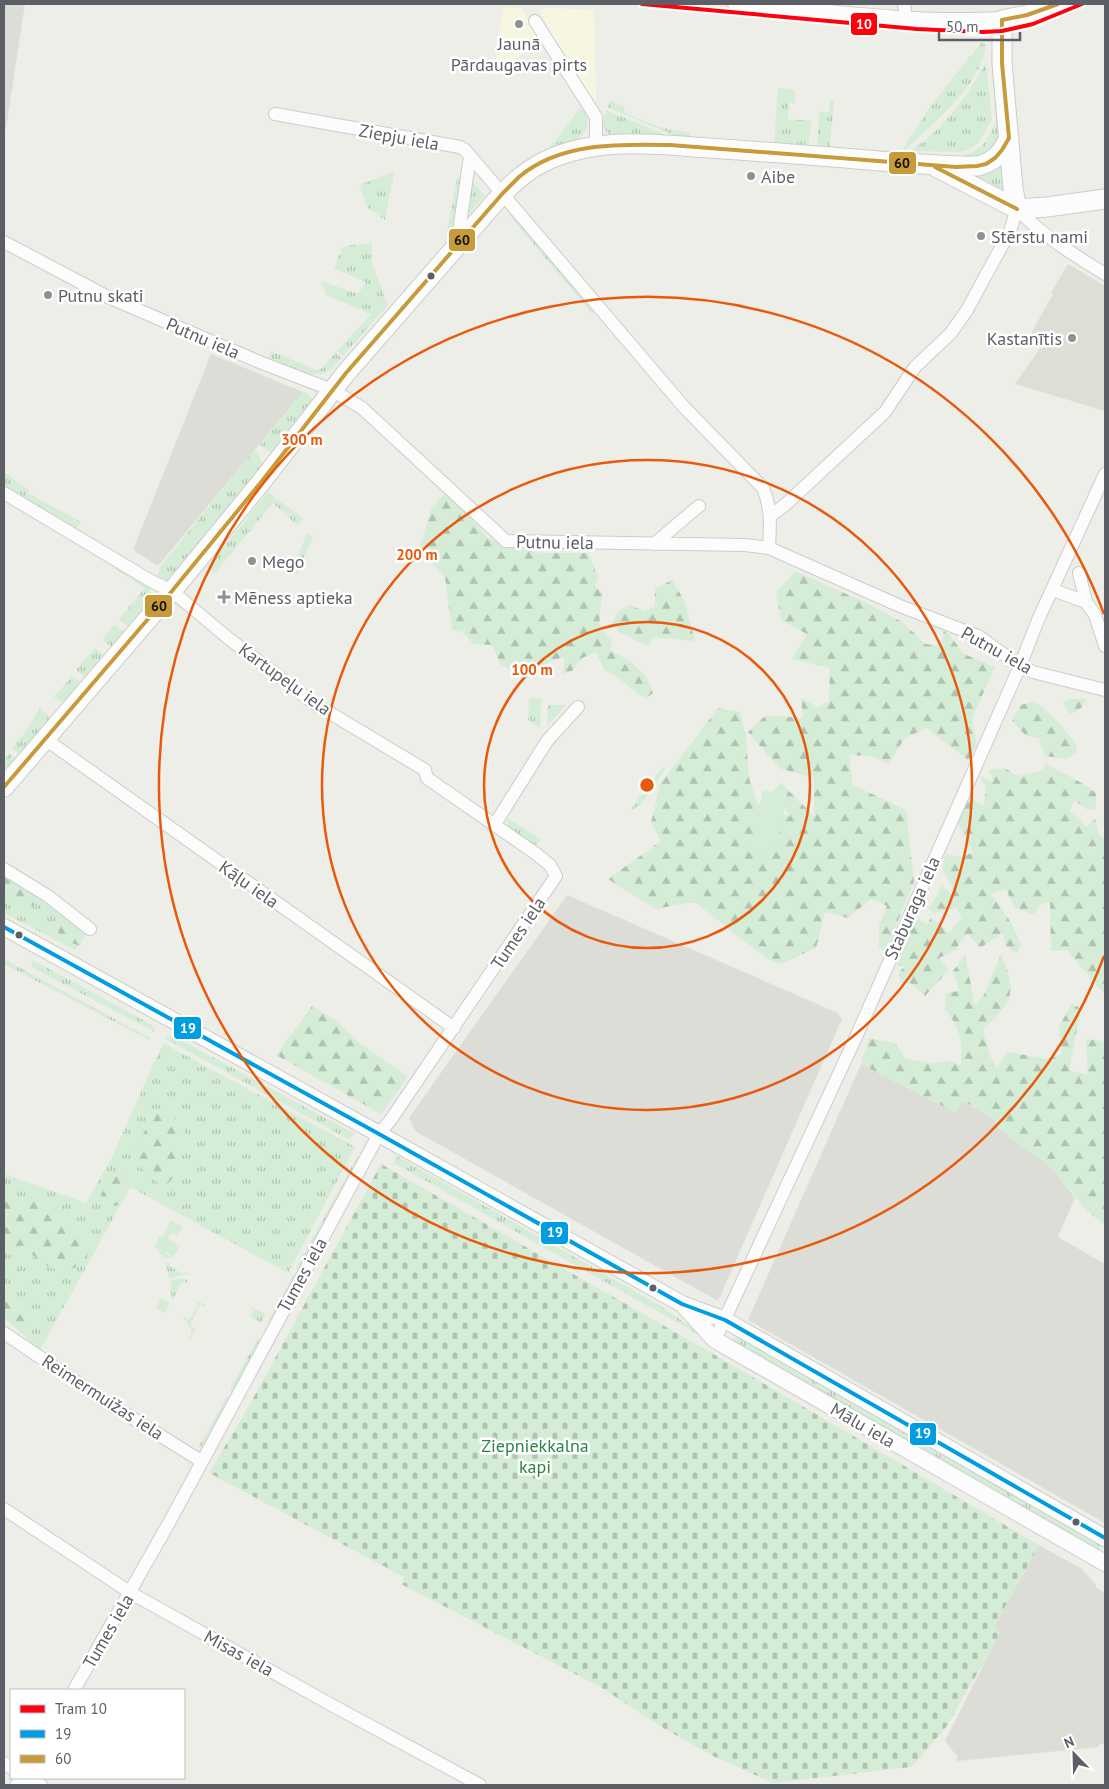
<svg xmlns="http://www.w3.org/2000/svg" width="1109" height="1789" viewBox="0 0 1109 1789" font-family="'PT Sans',sans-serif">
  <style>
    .commercial { fill: #f7f7e1 }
    .industrial { fill: #ddddd8 }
    .education { fill: #dfded6 }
    .grass { fill: url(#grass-tufts); fill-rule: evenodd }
    .forest { fill: url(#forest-firs) }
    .cemetery { fill: url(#cemetery-stones) }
    .park { fill: #d5ecd7 }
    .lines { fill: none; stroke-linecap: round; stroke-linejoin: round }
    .minor-casing { stroke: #cccccb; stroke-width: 14 }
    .tertiary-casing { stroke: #cccccb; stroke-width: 18 }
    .secondary-casing { stroke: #ccc; stroke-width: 21 }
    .minor { stroke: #fcfcfc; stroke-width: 12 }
    .tertiary { stroke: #fcfcfc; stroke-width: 16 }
    .secondary { stroke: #fcfcfc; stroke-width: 19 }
    .bus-1-casing { stroke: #fff; stroke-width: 8 }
    .bus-2-casing { stroke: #fff; stroke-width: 8 }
    .bus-1 { stroke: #009de0; stroke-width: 4 }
    .bus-2 { stroke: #c79a3a; stroke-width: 4 }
    .tram-1-casing { stroke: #fff; stroke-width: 8 }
    .tram-1 { stroke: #ff000c; stroke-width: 4 }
    .ring { fill: none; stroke: #e8590c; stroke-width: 2.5 }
    .poi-dot { fill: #909194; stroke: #fff; stroke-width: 2 }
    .bus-dot { fill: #5d5f67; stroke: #fff; stroke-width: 2 }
    .labels { text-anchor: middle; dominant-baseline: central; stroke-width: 5; stroke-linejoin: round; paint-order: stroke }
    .poi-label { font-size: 18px; fill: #5d5f67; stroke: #fff; text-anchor: start }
    .street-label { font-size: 18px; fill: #5d5f67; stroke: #fff }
    .park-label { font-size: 18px; fill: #2d8545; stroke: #fff }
    .centre { fill: #e8590c; stroke: #fff; stroke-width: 2.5 }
    .ring-label { font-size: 15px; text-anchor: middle; font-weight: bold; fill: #e8590c; stroke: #fff; stroke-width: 5; stroke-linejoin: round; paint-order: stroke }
    .line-badge { stroke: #fff; stroke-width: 2 }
    .badge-label { font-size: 14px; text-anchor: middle; font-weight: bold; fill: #fff }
    .pale-badge-label { font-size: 14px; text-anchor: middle; font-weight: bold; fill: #111 }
  </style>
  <defs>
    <pattern id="grass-tufts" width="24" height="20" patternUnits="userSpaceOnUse" patternTransform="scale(1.25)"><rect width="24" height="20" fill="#d5ecd7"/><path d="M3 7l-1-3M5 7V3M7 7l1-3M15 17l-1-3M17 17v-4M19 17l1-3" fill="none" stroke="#b0c2b2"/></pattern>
    <pattern id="forest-firs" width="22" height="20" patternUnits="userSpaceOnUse" patternTransform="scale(1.25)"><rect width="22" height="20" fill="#d5ecd7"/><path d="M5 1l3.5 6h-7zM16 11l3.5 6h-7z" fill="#b0c2b2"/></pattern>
    <pattern id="cemetery-stones" width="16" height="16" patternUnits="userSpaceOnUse" patternTransform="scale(1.25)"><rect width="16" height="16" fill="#d5ecd7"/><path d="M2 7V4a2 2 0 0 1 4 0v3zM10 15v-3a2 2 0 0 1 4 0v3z" fill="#b0c2b2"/></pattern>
  </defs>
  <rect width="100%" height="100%" fill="#eeeee8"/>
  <path class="commercial" d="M503,7L522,9L541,40L494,75Z
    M545,8L594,10L596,100L589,97L548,27L540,11Z"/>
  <path class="industrial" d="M4,4H25L4,142Z
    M211,354L303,392L158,566L133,550Z
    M567,895L838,1013L842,1019L718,1301L415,1131L409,1118Z
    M861,1064L956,1113L962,1101L993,1118L998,1128L1053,1169L1075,1198L1058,1237L1105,1264V1523L748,1320Z
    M1039,1545L1082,1569L1096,1585V1587L1105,1593L1104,1602L1105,1604V1744H1099V1747L957,1761V1756L945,1741L1000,1632L997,1630L995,1625Z"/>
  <path class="education" d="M1068,264L1105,286V411L1015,384L1045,341L1030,335L1053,294L1051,293Z"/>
  <path class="grass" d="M982,42L986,46C979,88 933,123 903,152L899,153L817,147L819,113L821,111L829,112L830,101H834L830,147L901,152L931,105Z
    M991,56L996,57L1002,137L984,158L935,156H965L982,146L988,138L996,121Z
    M986,62L992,120L978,143L968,150L960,152L910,151C943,130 968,96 986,62Z
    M778,88L795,90V103H789L788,119L812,121L808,145L774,143Z
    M610,101L624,106L625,113L659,127L690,133V138H681L607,107Z
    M580,108L586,112C593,139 570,143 549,148Z
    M606,110L668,136L608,134L602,125Z
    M1003,161L1006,191L969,175Z
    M394,172L385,220L368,208L359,185Z
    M457,179H461L452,228L448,237L446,236Z
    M472,182L485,196L466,216Z
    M509,215H512L594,309L593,315Z
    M372,243V264L388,305L343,356L337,351L371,314L326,295L321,281L358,294L366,282L334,269L342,248L351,245Z
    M271,351L319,371L335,353L342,358C337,363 333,369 327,372C309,380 285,364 269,358Z
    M303,392L308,394L315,402L276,451L271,453L260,445Z
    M254,451L259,454L263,467L171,583L157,576L160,567Z
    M4,472L29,490L28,493L81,522L76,529L4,487Z
    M268,492L304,519L297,525L273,503L215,573L207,567Z
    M307,533L313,536L297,574H295L293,567Z
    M117,568L150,588V592L153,593L150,602L129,627L119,619L145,588L115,569Z
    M114,625L124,632L112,647L102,640Z
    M95,648L105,656L86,678L76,670Z
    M72,676L81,683L66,701H59L54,697Z
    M529,698L541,699L540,728L528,720Z
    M548,705H566L547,726Z
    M40,707L51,718L20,755L12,748L26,731Z
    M9,753L17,759L4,775V761Z
    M664,766L665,770L641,804L631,811C636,799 645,792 652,782C656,776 659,769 664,766Z
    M507,818L541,839L536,847L508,827Z
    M4,875L88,932L75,950L4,913Z
    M4,959L150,1038L149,1040L4,964Z
    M33,960L152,1025L155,1032L33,968L31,965Z
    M169,1036L183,1041L355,1134L348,1139L164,1038Z
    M163,1043L355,1147L288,1273L130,1187L133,1177L122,1167L116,1176L104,1209L121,1204L39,1352L27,1338V1317L4,1282V1252L22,1245L34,1258L78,1228L51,1209L35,1201H18L4,1192V1174L86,1203L112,1157ZM163,1106L187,1135L176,1145L181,1167L143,1135Z
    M361,1155L298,1270L296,1268L357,1157Z
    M397,1156L659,1305L703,1335L701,1336L394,1163Z
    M160,1235L163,1237L165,1253L173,1258H163L155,1246Z
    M164,1262L170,1263L169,1266L183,1274L186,1272L189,1274L170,1278Z
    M294,1274L296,1275L272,1319L268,1321Z
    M183,1278L188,1281V1283L183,1280L172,1301L170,1283L171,1281Z
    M193,1299L206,1305L205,1307L200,1305L190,1326L196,1329L190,1340H188L192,1333L187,1322L182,1318L183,1317L189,1320L198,1304Z
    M252,1307L265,1314L261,1323L251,1317L253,1311L250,1308Z
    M738,1335L1102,1543L1098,1552L734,1344L733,1340Z
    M258,1338L259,1342L232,1392L230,1389Z
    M227,1396L229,1397L203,1445L198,1448Z"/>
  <path class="forest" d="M447,491L488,538L505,546L542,553H588L598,577L595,586L602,593C602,615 592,623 612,640L610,650C630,660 647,672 653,693L646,698C629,689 621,677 604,670L596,652L582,658L572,671L562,674L565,662L563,657L547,663L545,674L533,672L518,673L501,665L492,645L473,644L463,632L452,630L445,577L419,549L432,507Z
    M795,571L871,605L904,623L925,644L942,646L944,628L964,654L995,667L972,718L977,745L968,760L926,728L904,739L889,764L870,756L849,755L853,785L906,810L914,882L885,952L879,947V926L887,906L871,899L848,918L825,912L816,948L781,964L767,959L695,902L655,909L608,879L661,841L651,823L660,784L718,708L740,712L746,737L749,778L757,803L791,817L772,792L781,783L814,816V778L779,768L748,732L766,715L803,718L801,698L818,707L829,702L830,668L792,659L807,634L781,620L776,593Z
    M672,580L684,600L695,641L653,637L648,646L620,633L612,623L618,611L630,605L644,611L655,606V589Z
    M1070,699H1086C1083,707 1079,712 1070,714L1063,702Z
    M1034,701L1052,715L1077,745L1076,753L1067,759L1045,756L1039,738L1026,736L1012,721L1021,705Z
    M1045,763L1087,786L1096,793V809L1088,810L1074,800L1070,811L1087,827L1095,819L1099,835L1105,839V992L1103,993L1067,950L1051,951L1050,902L1039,905L1034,915L1014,907L1006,889L991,894L1012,924L1021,945L1016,954L1006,946L1003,933L980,948L968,934L961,940L956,950L939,958L949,970L925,996L910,983H901L898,975L904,966L893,964L914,917L927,925L931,917L949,933L962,918L956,908L934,913L928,908L939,893L941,884L954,897L950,882L942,868L946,854L963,857L973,852L958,823L967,796L984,806L986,788L980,776L994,782L989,770L1005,768L1017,776L1043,771Z
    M4,877L34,899V906H27L4,899Z
    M62,922L73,926L84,935L80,946C69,942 58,938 56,926Z
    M1001,954C1017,992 1014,1003 983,1029L990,1056L997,1068L1008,1052L1047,1059L1062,1054L1059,1027L1072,1003L1081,1009L1069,1070L1088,1075L1086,1039L1105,1041V1225L1086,1210L1053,1169L998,1128L993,1118L963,1101L956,1113L861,1064L869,1038L895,1043L906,1059L932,1063L951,1061L961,1066C962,1040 961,1030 945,1009L946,993L959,991L953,971L965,955L975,1005L984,995Z
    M312,1006L335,1020L360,1043L408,1077L381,1114L276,1055Z
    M163,1105L187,1135L176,1145L182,1167L164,1188L138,1165L131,1151Z
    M122,1167L133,1177L130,1187L121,1204L104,1209L101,1194Z
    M4,1192L18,1201H35L51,1209L78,1228L89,1241L87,1258C83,1261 78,1266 74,1268C54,1277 35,1258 22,1245L4,1252Z
    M4,1282L27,1317V1338L4,1318Z"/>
  <path class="cemetery" d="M381,1164L715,1355L1039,1545L995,1625L997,1630L1000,1632L995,1643L946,1727L912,1767L773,1783L715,1757L665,1729L602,1688L401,1584L404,1577L209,1473L249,1406Z"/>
  <path class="park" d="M763,790L787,794L774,856L750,850Z
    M171,1220L183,1226L177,1236L171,1233L168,1239L180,1246L173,1257L158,1246Z
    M161,1298L169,1302V1305L165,1313L156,1308Z"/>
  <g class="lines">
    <g class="minor-casing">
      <path id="minor" d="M904,4L906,19
        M535,21L596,117V146
        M275,114L460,147L465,150L684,407L763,488C772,510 770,525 769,548
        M4,242L108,297L262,363L332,390L362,408L506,541L745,545L769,548L900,606L978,636L1020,666L1033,672L1105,690
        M457,245L470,156
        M4,493L151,581L172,591L228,638L315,704L425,770L427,778L535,853L550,865L556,876L392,1118L379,1134L170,1521L74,1690
        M771,515L785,505L885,412L915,367L951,333L967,310L1010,231L1017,209C1043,236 1074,255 1105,274
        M654,544L699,506
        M1079,573L1086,602L1095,615L1105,646
        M1053,590L1086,602
        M45,739L454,1028
        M495,824L547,741L578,707
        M4,869L48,896L90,929
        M4,1333L102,1399L201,1461
        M715,1340L856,1037L1020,666L1038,620L1105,474
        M4,1509L131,1593L328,1703L480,1785
        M4,1763L11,1768
        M27,1778L41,1785
        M16,1785L23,1778"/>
    </g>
    <g class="tertiary-casing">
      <path id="tertiary" d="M736,4C823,12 915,25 1002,20
        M4,927L379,1134L682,1304L725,1320L1105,1538
        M684,1306L715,1340L1105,1563"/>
    </g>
    <g class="secondary-casing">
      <path id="secondary" d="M936,167L1017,209
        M1017,209L1013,188L1002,63V20L1027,15L1058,4
        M1017,209L1047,207L1105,199
        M4,787L172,591L262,481L346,373L503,193C525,171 543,159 573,151C617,139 665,145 709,148C766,152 823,156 879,161C912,163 945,167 978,166C994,162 1002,153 1009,138"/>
    </g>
    <use href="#minor" class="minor"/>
    <use href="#tertiary" class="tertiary"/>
    <use href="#secondary" class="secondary"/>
    <g class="bus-1-casing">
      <path id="bus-1" d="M4,927L379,1134L682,1304L725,1320L1105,1538"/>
    </g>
    <g class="bus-2-casing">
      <path id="bus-2" d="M1002,20L1027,15L1058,4
        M935,167L1017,209
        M4,787L172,591L262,481L346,373L503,193C508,188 514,182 519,177C560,142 620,144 670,145L956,167L977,166L986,164L995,158L1002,150L1009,138L1002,63V20"/>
    </g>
    <use href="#bus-1" class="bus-1"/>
    <use href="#bus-2" class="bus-2"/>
    <g class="tram-1-casing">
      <path id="tram-1" d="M642,4L917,29L983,32L1002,31L1033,24L1082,4"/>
    </g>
    <use href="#tram-1" class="tram-1"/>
  </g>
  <g class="ring">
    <circle cx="647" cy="785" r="163"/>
    <circle cx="647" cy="785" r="325"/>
    <path d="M1104 956A488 488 0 1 1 1104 614"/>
  </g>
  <g class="poi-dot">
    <circle cx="519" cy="24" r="5"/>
    <circle cx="751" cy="176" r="5"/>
    <circle cx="981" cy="236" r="5"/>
    <circle cx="48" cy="295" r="5"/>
    <circle cx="1072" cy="338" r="5"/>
    <circle cx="252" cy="561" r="5"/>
    <path d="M221.5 589.5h5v5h5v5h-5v5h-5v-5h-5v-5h5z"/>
  </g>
  <g class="bus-dot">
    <circle cx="431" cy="276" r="4.5"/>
    <circle cx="19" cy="935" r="4.5"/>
    <circle cx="653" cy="1288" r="4.5"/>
    <circle cx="1076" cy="1522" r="4.5"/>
  </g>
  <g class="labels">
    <g class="poi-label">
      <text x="519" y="43" text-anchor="middle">Jaunā<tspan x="519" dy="21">Pārdaugavas pirts</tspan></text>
      <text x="761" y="176">Aibe</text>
      <text x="991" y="236">Stērstu nami</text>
      <text x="58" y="295">Putnu skati</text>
      <text x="1062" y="338" text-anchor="end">Kastanītis</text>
      <text x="262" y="561">Mego</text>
      <text x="234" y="597">Mēness aptieka</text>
    </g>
    <g class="street-label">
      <text transform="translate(399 137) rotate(10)">Ziepju iela</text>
      <text transform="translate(203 338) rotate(23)">Putnu iela</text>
      <text transform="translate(555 542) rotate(1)">Putnu iela</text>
      <text transform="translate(997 650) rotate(29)">Putnu iela</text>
      <text transform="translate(285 679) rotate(36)">Kartupeļu iela</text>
      <text transform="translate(249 884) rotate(35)">Kāļu iela</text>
      <text transform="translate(912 908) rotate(-66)">Staburaga iela</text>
      <text transform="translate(518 933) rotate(-56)">Tumes iela</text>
      <text transform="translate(302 1275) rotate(-61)">Tumes iela</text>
      <text transform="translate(103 1397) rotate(33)">Reimermuižas iela</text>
      <text transform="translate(863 1425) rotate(30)">Mālu iela</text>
      <text transform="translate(108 1631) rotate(-60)">Tumes iela</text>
      <text transform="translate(239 1653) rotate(29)">Misas iela</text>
    </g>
    <g class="park-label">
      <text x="535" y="1445">Ziepniekkalna<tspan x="535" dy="21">kapi</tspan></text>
    </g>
  </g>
  <circle cx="647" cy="785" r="8" class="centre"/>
  <g class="ring-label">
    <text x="302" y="445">300 m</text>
    <text x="417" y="560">200 m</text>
    <text x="532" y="675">100 m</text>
  </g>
  <g class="line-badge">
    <rect x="850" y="12" width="28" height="24" rx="5" fill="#ff000c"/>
    <rect x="888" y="151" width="29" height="24" rx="5" fill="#c79a3a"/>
    <rect x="448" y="228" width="28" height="24" rx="5" fill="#c79a3a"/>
    <rect x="144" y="594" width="29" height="24" rx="5" fill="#c79a3a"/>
    <rect x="173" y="1016" width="29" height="24" rx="5" fill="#009de0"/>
    <rect x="540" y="1221" width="29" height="24" rx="5" fill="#009de0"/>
    <rect x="909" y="1422" width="28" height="24" rx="5" fill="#009de0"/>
  </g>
  <g class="badge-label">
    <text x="864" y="29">10</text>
    <text x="188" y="1033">19</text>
    <text x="555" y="1237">19</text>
    <text x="923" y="1438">19</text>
  </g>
  <g class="pale-badge-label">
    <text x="902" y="168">60</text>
    <text x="462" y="245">60</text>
    <text x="159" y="611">60</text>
  </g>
  <rect width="1109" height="1789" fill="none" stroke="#5d5f67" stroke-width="10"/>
  <rect x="10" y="1689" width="175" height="90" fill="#ffffff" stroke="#bebfc2"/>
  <rect x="20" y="1705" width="25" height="8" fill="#ff000c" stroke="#bebfc2"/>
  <text x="55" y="1714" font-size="15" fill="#5d5f67">Tram 10</text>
  <rect x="20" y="1730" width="25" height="8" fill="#009de0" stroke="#bebfc2"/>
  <text x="55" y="1739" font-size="15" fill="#5d5f67">19</text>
  <rect x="20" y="1755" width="25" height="8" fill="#c79a3a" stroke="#bebfc2"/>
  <text x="55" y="1764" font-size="15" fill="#5d5f67">60</text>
  <g transform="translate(1074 1754) rotate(337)" stroke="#ffffff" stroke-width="4" paint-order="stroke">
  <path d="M0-4L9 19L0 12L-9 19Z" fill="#5d5f67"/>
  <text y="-8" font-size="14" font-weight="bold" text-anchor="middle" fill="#5d5f67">N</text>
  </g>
  <path d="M939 32v8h81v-8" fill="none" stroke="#5d5f67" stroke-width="2.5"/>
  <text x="946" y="32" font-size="15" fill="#5d5f67" stroke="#ffffff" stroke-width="4" paint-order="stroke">50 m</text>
</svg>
